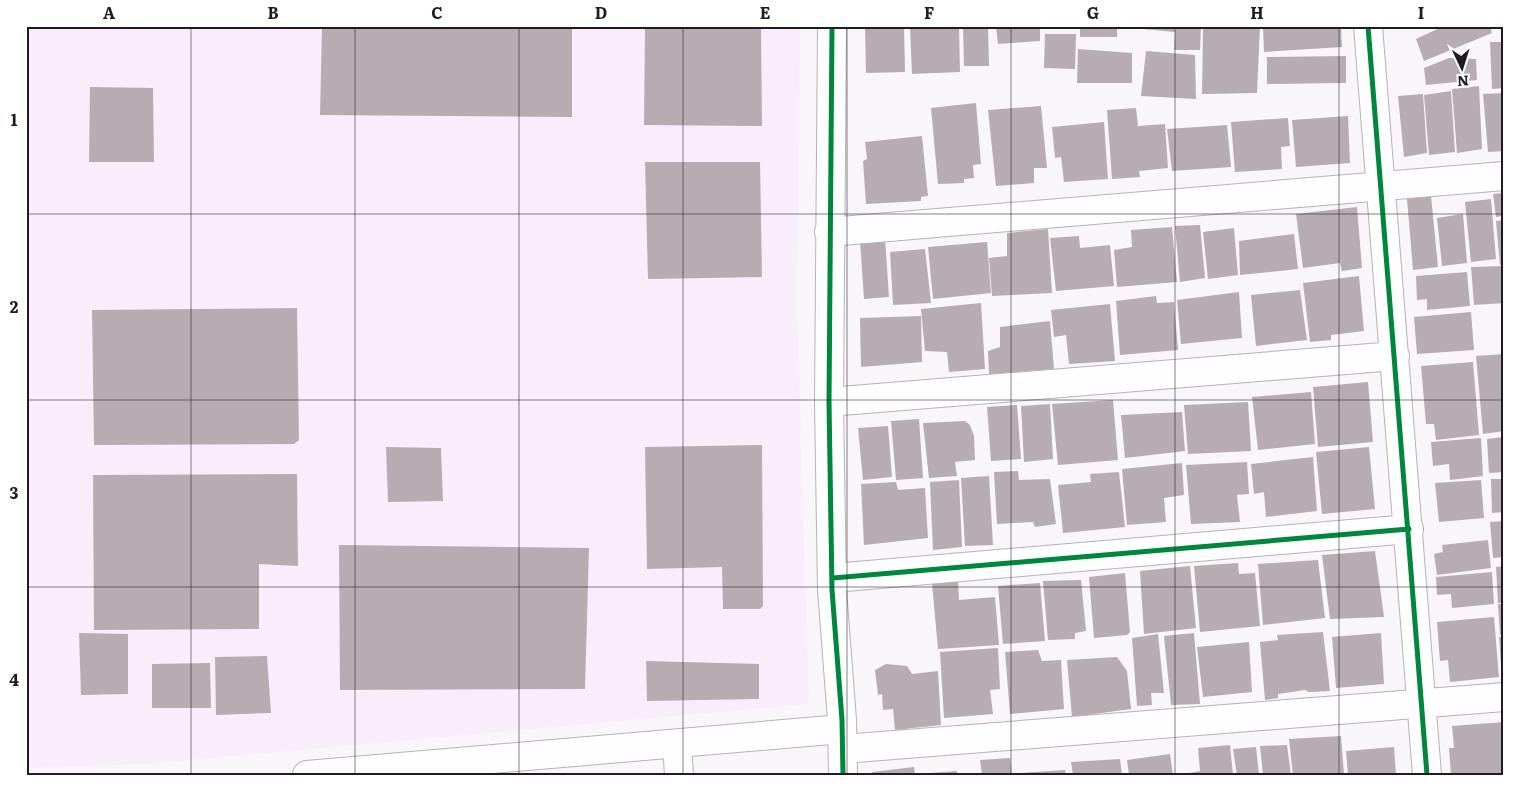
<svg xmlns="http://www.w3.org/2000/svg" width="1530" height="801" viewBox="0 0 1530 801" font-family="Literata,serif">
  <style>
    .built { fill: #f9edfc }
    .building { fill: #b6acb2 }
    .lines { fill: none; stroke-linecap: round; stroke-linejoin: round }
    .minor-casing { stroke: #b7b1ba; stroke-width: 30 }
    .minor { stroke: #fefefe; stroke-width: 28 }
    .cycleway-casing { stroke: #fff; stroke-width: 8 }
    .cycleway { stroke: #00873e; stroke-width: 5 }
    .grid { fill: none; stroke: #211924; stroke-width: 1; stroke-opacity: 0.55 }
    .neatline { fill: none; stroke: #211924; stroke-width: 2 }
    .grid-label { font-size: 16px; text-anchor: middle; font-weight: bold; fill: #211924 }
  </style>
  <rect width="100%" height="100%" fill="#faf5fb"/>
  <path class="built" d="M26,26H800L797,304L809,704L145,764L26,768Z"/>
  <path class="building" d="M322,26H572V117L320,115Z
    M761,26L762,126L644,125L645,28Z
    M865,26H904L905,72L866,73Z
    M910,26H959L960,72L912,74Z
    M963,26H988L989,66H964Z
    M996,26H1040V41L998,44Z
    M1080,26H1117V37H1080Z
    M1143,26H1201L1200,50H1174L1175,32L1143,29Z
    M1203,26H1260L1257,93L1202,94Z
    M1263,26H1341L1342,47L1264,52Z
    M1444,26H1490L1492,33L1424,61L1416,39Z
    M1045,34H1076L1075,69L1044,68Z
    M1490,42H1504V88L1492,89Z
    M1078,49L1132,53V83H1077Z
    M1146,51L1195,55L1196,99L1141,96Z
    M1346,56V83L1267,84V57Z
    M1449,58L1476,59L1477,80L1426,85L1424,68Z
    M1479,86L1482,149L1457,153L1452,89Z
    M90,87L153,88L154,162H89Z
    M1451,91L1455,152L1429,155L1424,95Z
    M1504,93V151L1488,152L1483,94Z
    M1423,94L1427,153L1404,157L1398,96Z
    M976,103L981,164L973,165L974,178L964,179V183L938,184L931,108Z
    M1041,106L1047,168H1034V183L996,186L988,110Z
    M1136,108L1138,126L1165,124L1168,168L1139,171L1140,177L1112,179L1107,110Z
    M1348,116L1350,163L1296,167L1292,120Z
    M1288,118L1290,146L1281,147L1282,169L1235,172L1231,122Z
    M1104,122L1108,179L1064,182L1061,157L1055,158L1052,127Z
    M1227,125L1231,167L1172,171L1167,129Z
    M922,136L928,196L921,197V201L866,204L863,161L867,159L865,142Z
    M645,162H760L762,277L648,279Z
    M1504,193V216L1496,217L1493,194Z
    M1431,196L1438,267L1413,270L1407,199Z
    M1491,199L1496,259L1471,262L1465,202Z
    M1357,207L1362,268L1342,271L1340,263L1303,268L1296,214Z
    M1463,214L1467,263L1442,266L1437,218Z
    M1504,220V265H1500L1496,221Z
    M1200,225L1205,278L1180,282L1175,226Z
    M1172,227L1177,282L1117,287L1114,250L1132,247L1131,230Z
    M1234,228L1238,275L1208,279L1203,232Z
    M1048,229L1052,293L992,296L989,258L1007,256V233Z
    M1294,234L1298,269L1240,275L1239,241Z
    M1079,236L1080,248L1110,245L1114,286L1056,291L1050,238Z
    M885,238L889,297L864,299L860,241Z
    M987,242L991,293L933,299L928,247Z
    M925,249L931,303L893,305L890,252Z
    M1504,266V303L1474,305L1471,267Z
    M1467,272L1470,306L1427,310V299L1417,300L1416,276Z
    M1359,276L1364,331L1331,335V340L1310,342L1303,283Z
    M1300,290L1307,340L1256,346L1251,295Z
    M1239,292L1242,338L1181,344L1177,300Z
    M1156,296L1157,303L1174,302L1178,350L1120,355L1116,301Z
    M981,303L985,369L949,372L947,352L925,351L921,309Z
    M1110,304L1115,361L1069,364L1066,335L1054,337L1051,310Z
    M297,308L299,440L294,444L94,445L92,310Z
    M1471,312L1474,350L1417,354L1414,317Z
    M921,316L922,362L861,367L860,318Z
    M1050,321L1054,369L989,374L988,351L1000,347V327Z
    M1504,354V431L1483,434L1476,356Z
    M1473,362L1479,435L1436,440L1434,424H1426L1421,366Z
    M1368,382L1373,442L1318,447L1313,387Z
    M1311,392L1315,444L1258,450L1252,397Z
    M1113,400L1118,460L1058,465L1052,404Z
    M1248,402L1251,451L1188,454L1184,405Z
    M1050,404L1053,459L1024,462L1021,406Z
    M1017,405L1021,459L991,461L987,407Z
    M1182,412L1185,451L1125,458L1121,415Z
    M919,419L923,478L896,480L891,421Z
    M965,421L970,425L974,436L975,460L955,462L957,476L929,478L923,423Z
    M888,426L892,477L863,480L858,428Z
    M1504,437V472L1489,473L1487,439Z
    M1481,438L1483,476L1450,480L1449,464L1433,466L1431,442Z
    M762,445L763,606L760,609H723L722,567L647,569L645,447Z
    M386,447L441,448L443,501L388,502Z
    M1369,447L1375,509L1322,514L1316,452Z
    M1313,457L1317,511L1266,517L1264,492L1254,494L1251,464Z
    M1247,462L1249,494L1237,495L1240,522L1191,524L1186,465Z
    M1182,463L1184,495L1164,498L1166,522L1127,525L1122,469Z
    M1018,471L1019,480L1050,479L1056,524L1035,527L1033,522L997,524L994,472Z
    M1119,472L1125,527L1063,533L1058,485L1091,482L1090,474Z
    M297,474L298,566L259,564V629L94,630L93,475Z
    M989,476L993,545L965,546L961,478Z
    M1491,479H1504V512L1492,513Z
    M959,480L962,547L933,550L930,482Z
    M1481,480L1484,518L1439,522L1435,483Z
    M896,482L898,490L925,488L928,538L864,545L861,484Z
    M1504,521V557L1493,558L1490,522Z
    M1488,540L1491,568L1437,575L1434,554L1443,552L1442,545Z
    M339,545L589,548L585,689L340,690Z
    M1375,551L1384,617L1330,619L1322,555Z
    M1318,560L1325,618L1263,625L1258,564Z
    M1238,563L1239,574L1255,573L1260,626L1200,632L1194,566Z
    M1190,566L1196,628L1144,634L1140,571Z
    M1504,566V603H1498L1496,567Z
    M1492,572L1494,604L1452,608L1451,594L1437,595L1436,577Z
    M1125,573L1130,632L1127,635L1094,638L1089,577Z
    M958,580L959,600L995,597L999,645L938,649L932,583Z
    M1081,580L1086,631L1075,633V639L1048,640L1043,581Z
    M1040,583L1045,641L1003,644L998,586Z
    M1498,604H1504V634L1500,635Z
    M1494,617L1499,677L1450,682L1448,660L1440,661L1437,622Z
    M1323,632L1330,691L1309,692L1305,690L1278,694V698L1265,700L1260,642L1278,640L1277,635Z
    M79,633L128,634V694L81,695Z
    M1194,633L1200,704L1171,705L1164,636Z
    M1381,633L1384,684L1336,688L1332,637Z
    M1158,634L1164,693H1151L1152,705L1137,706L1132,638Z
    M1499,637H1504V681L1502,682Z
    M1249,642L1252,692L1203,697L1197,647Z
    M998,648L1000,689L990,690L993,714L944,718L940,652Z
    M1038,650L1042,661L1061,660L1064,709L1010,714L1005,652Z
    M267,656L271,713L216,715L215,657Z
    M1117,657L1127,671L1131,709L1072,717L1067,660Z
    M646,661L759,664V699L647,701Z
    M210,663L211,708H152V664Z
    M886,664L907,666L912,674L938,671L941,725L895,730L893,709L883,710L882,694L878,695L875,670Z
    M1504,722V775H1451L1449,748H1454L1452,726Z
    M1341,736L1344,775H1293L1289,739Z
    M1230,745L1233,775H1179L1200,771L1198,748Z
    M1287,745L1291,775H1263L1260,746Z
    M1256,747L1259,775H1237L1233,749Z
    M1394,747L1396,775H1348L1346,751Z
    M1170,754L1173,775H1129L1127,760Z
    M1010,758L1012,775H982L980,760Z
    M1120,759L1122,775H1073L1071,762Z
    M914,767L915,775H872V772Z
    M1065,770L1066,775H1020V773Z
    M957,771V775H930V773Z"/>
  <g class="lines">
    <g class="minor-casing">
      <path id="minor" d="M832,26L829,402L832,590L842,720L843,775
        M1368,26L1427,775
        M829,232L1504,176
        M829,402L1395,356
        M833,578L1409,529
        M677,744L679,775
        M843,749L1504,697
        M307,775L842,729"/>
    </g>
    <use href="#minor" class="minor"/>
    <g class="cycleway-casing">
      <path id="cycleway" d="M832,26L829,402L832,590L842,720L843,775
        M1368,26L1427,775
        M833,578L1409,529"/>
    </g>
    <use href="#cycleway" class="cycleway"/>
  </g>
  <path class="grid" d="M191,26V775M355,26V775M519,26V775M683,26V775M847,26V775M1011,26V775M1175,26V775M1339,26V775M26,214H1504M26,400H1504M26,587H1504"/>
  <rect width="1530" height="801" fill="none" stroke="#ffffff" stroke-width="55"/>
  <g transform="translate(1462 68) rotate(176)" stroke="#ffffff" stroke-width="4" paint-order="stroke">
  <path d="M0-4L9 19L0 12L-9 19Z" fill="#211924"/>
  <text y="-8" font-size="14" font-weight="bold" text-anchor="middle" fill="#211924">N</text>
  </g>
  <rect x="28" y="28" width="1474" height="746" class="neatline"/>
  <g class="grid-label">
    <text x="109" y="19">A</text>
    <text x="273" y="19">B</text>
    <text x="437" y="19">C</text>
    <text x="601" y="19">D</text>
    <text x="765" y="19">E</text>
    <text x="929" y="19">F</text>
    <text x="1093" y="19">G</text>
    <text x="1257" y="19">H</text>
    <text x="1421" y="19">I</text>
    <text x="14" y="126">1</text>
    <text x="14" y="313">2</text>
    <text x="14" y="499">3</text>
    <text x="14" y="686">4</text>
  </g>
</svg>
